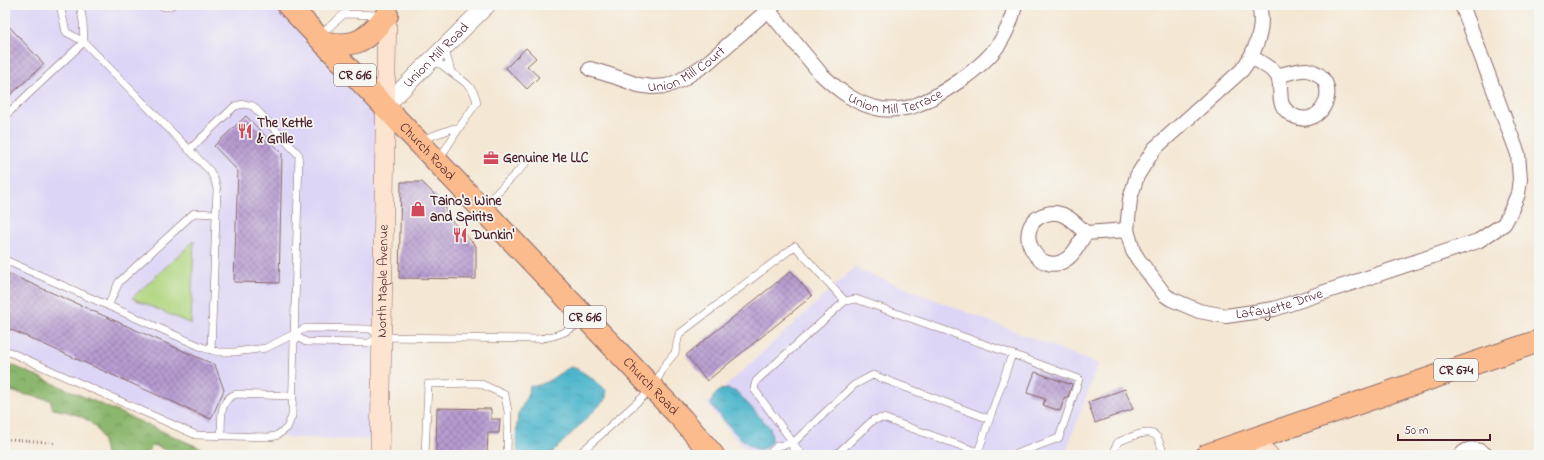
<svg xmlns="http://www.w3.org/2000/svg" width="1544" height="460" viewBox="0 0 1544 460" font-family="'Indie Flower',sans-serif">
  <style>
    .built { fill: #ddd5f6 }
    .green { fill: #b1d680; stroke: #7e7a56 }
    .forest { fill: url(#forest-crowns); stroke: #6b6b4c }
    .water { fill: url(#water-ripples); stroke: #4c6a7c }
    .building { fill: url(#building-cross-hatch) }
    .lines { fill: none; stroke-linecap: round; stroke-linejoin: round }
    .service-casing { stroke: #866566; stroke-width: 8 }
    .minor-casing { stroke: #866566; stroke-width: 16 }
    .tertiary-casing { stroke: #866566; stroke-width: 18 }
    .secondary-casing { stroke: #866566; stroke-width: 20 }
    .primary-casing { stroke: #866566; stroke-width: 24 }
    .path { stroke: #866566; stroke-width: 2; stroke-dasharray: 1 3; stroke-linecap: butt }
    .service { stroke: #fff; stroke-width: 7 }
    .minor { stroke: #fff; stroke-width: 14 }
    .tertiary { stroke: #fff; stroke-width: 17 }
    .secondary { stroke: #fde4d1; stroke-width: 19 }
    .primary { stroke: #fbbb8d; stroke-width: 22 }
    .labels { text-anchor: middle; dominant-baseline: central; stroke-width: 3.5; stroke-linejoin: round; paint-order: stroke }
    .shield { fill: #f6f6f2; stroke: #7e6067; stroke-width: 1 }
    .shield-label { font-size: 13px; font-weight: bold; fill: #4a1f2b }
    .street-label { font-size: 14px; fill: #4a1f2b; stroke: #f6f6f2 }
    .poi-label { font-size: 14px; font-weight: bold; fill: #4a1f2b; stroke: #f6f6f2; text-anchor: start }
  </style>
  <defs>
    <pattern id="forest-crowns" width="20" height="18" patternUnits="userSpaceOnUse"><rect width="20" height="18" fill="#8cb76e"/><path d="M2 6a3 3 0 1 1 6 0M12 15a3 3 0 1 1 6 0" fill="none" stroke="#74945b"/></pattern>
    <pattern id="water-ripples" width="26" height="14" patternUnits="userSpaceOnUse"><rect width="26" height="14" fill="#4eb6cc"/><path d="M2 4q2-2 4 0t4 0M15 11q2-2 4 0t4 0" fill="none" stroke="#4393a6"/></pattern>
    <pattern id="building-cross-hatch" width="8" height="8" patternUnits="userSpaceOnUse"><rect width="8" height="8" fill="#b69bd0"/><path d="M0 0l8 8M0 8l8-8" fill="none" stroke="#967ea9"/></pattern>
  </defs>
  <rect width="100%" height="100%" fill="#f6f6f2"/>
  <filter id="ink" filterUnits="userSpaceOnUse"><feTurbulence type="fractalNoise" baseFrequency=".025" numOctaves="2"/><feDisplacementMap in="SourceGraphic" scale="8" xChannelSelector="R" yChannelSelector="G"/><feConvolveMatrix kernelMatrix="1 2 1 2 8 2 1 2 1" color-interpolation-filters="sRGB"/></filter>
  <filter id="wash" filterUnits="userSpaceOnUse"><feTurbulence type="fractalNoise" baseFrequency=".012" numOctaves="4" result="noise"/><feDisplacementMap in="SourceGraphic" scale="16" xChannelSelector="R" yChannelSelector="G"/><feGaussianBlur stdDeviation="0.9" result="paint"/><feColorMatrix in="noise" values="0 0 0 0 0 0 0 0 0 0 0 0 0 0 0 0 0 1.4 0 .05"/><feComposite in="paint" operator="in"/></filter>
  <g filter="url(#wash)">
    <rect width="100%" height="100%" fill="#f4e7d3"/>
    <path class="built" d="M5,5H288L385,106L380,440L196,435L5,350Z
      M854,268L1098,364L1065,455H749L707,404Z"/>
    <path class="green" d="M194,241L191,324L132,298Z"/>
    <path class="forest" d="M5,362L216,455H177L154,445L144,455H106C102,422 83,414 53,409L50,400L5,390Z"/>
    <path class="water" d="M571,367C577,367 603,385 606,391C607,394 606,397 605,400L550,455H518L516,438L518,414L526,399L530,386C546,387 557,373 571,367Z
      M728,389L737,392L770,428L772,435L771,442C768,445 765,448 761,449C749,453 719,414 711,405L713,397L720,390Z"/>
    <g id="blocks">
      <path class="building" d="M5,22L44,64L5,100Z
        M526,48L536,58L527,66L539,77L527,89L506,68Z
        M246,116L282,153L279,283L234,282L238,171L214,146Z
        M401,182H422L446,206V215L476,246V279L399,278Z
        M791,271L812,296L707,381L686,355Z
        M5,272L215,365L224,390L211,419L5,327Z
        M1035,372L1069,384V383L1072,384L1068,397H1065L1060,411L1043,405L1045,399L1027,393Z
        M1125,389L1133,409L1095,423L1088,402Z
        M437,408L491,409V419H500L499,433H488L487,455H436Z"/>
    </g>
  </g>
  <g filter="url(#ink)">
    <use href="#blocks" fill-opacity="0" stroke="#866566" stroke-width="1"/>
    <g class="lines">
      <g class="service-casing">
        <path id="service" d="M60,5L66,32L84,42L210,171L215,181L217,189L211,350
          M158,5L166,7L172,5
          M320,35L344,14L381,15
          M430,61L442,65L451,72L447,57L444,49
          M451,72C464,82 473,85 477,102L459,128
          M5,116L84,42L83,22L80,5
          M421,140L454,128H459L445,150L440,161
          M483,207L527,162
          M5,260L204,348L219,352H235L266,348L306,328L370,329L380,336
          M108,306L119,282L194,213L216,214
          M294,335L306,342L369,343L381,337L537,339C555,337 570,332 583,320
          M5,350L196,435L269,437L276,436L287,428L292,416L299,155L253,106L244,104L235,106L189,150
          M221,435C222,420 218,400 236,394L292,396
          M425,455L428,384L479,383L505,395L508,412L507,455
          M578,455L653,388L665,365L675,353L679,334L795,246L845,301
          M768,455L777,446L793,443L854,385L873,375L989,419
          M793,455V443
          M802,455L754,389L756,381L845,301L856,299L1012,354L1079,379L1059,438L1013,455
          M836,455L873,420L883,418L978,452
          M977,455L1012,354
          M1116,455L1115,448L1118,442C1128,438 1150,427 1157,437C1160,442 1162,449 1164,455"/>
      </g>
      <g class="minor-casing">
        <g id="minor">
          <path id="s1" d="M774,5L768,10L821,74C838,90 857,105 881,109C890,110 902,109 911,107C938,98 983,68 999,44C1007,32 1012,19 1015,5"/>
          <path id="s2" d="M1259,5C1265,29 1256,51 1242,70L1154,149L1137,176L1130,199L1127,230L1133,251L1138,259L1165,295L1171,299L1199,311L1226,316L1274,309L1478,241L1504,224L1509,215L1518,194L1520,179L1518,154L1462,5"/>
          <path d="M1252,57C1258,61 1276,71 1278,77C1284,91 1274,104 1292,115C1324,133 1345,77 1307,70C1300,69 1286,74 1278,75"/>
          <path id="s3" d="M590,69L613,76L638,85L652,87L667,86L681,80L706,64L768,10L764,5"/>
          <path d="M1086,233C1080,228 1074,221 1067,217C1061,213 1053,212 1047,214C1008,224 1038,282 1068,258C1076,252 1080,241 1086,233L1127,230"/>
          <path d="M1461,455C1468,447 1478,448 1486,455"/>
        </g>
      </g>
      <g class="tertiary-casing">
        <g id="tertiary">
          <path id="s4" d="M385,106L487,5"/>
        </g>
      </g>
      <g class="secondary-casing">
        <g id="secondary">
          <path d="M1252,440L1269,455"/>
          <path id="s5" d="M380,455L387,6"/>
        </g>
      </g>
      <g class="primary-casing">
        <g id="primary">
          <path id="s6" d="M288,5L682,419L713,455"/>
          <path d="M325,44C360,47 365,40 387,15"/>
          <path d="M1207,455L1539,341"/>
        </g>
      </g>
      <path class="path" d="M5,439L54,443"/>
      <use href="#service" class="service"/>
      <use href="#minor" class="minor"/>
      <use href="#tertiary" class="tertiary"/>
      <use href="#secondary" class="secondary"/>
      <use href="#primary" class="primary"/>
    </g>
  </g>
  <defs>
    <g id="restaurant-bare" transform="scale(1.2)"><path d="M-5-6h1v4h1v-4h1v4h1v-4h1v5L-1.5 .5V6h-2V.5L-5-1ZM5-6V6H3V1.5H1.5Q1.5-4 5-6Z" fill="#d1495b" stroke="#f6f6f2" stroke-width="2.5" paint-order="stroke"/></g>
    <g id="office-bare" transform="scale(1.2)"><path d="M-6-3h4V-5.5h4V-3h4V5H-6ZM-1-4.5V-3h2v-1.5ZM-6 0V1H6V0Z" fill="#d1495b" stroke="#f6f6f2" stroke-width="2.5" paint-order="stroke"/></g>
    <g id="shop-bare" transform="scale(1.2)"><path d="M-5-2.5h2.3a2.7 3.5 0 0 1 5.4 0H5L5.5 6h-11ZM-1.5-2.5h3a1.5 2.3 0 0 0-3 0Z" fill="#d1495b" stroke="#f6f6f2" stroke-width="2.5" paint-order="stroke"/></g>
  </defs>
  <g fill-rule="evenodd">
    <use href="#restaurant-bare" x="245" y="131"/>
    <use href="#office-bare" x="491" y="158"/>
    <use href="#shop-bare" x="418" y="209"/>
    <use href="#restaurant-bare" x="460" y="235"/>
  </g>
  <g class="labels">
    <g class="shield">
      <rect x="334" y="64" width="42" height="22" rx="3"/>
      <rect x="564" y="306" width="42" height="22" rx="3"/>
      <rect x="1434" y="359" width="44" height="22" rx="3"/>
    </g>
    <g class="shield-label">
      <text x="355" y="75">CR 616</text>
      <text x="585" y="317">CR 616</text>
      <text x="1456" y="370">CR 674</text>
    </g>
    <g class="street-label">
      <text stroke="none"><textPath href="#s4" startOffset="72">Union Mill Road</textPath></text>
      <text stroke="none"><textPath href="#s3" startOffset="104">Union Mill Court</textPath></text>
      <text stroke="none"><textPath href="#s1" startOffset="176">Union Mill Terrace</textPath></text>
      <text stroke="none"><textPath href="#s6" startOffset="202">Church Road</textPath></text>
      <text stroke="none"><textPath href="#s5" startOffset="174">North Maple Avenue</textPath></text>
      <text stroke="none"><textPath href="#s2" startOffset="471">Lafayette Drive</textPath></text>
      <text stroke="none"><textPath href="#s6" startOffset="526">Church Road</textPath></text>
    </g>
    <g class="poi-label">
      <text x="257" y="123">The Kettle<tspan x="257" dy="16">&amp; Grille</tspan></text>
      <text x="503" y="158">Genuine Me LLC</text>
      <text x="430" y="201">Taino's Wine<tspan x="430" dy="16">and Spirits</tspan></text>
      <text x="472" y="235">Dunkin'</text>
    </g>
  </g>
  <rect width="1544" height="460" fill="none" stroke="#f6f6f2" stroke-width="20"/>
  <path d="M1398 434v6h92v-6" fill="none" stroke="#4a1f2b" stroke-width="2"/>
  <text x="1404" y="434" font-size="12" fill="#4a1f2b" stroke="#f6f6f2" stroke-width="3" paint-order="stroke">50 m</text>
</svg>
